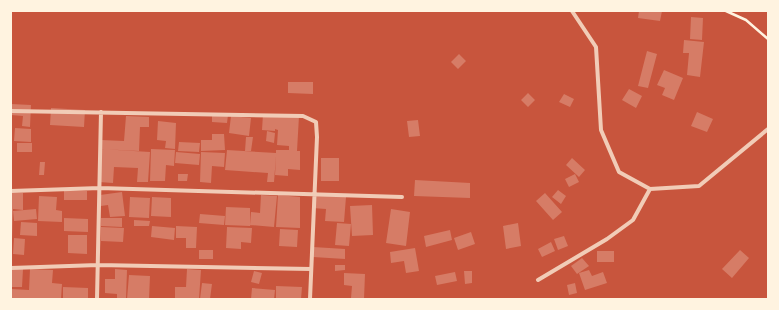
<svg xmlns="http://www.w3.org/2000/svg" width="779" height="310" viewBox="0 0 779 310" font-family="Spectral,serif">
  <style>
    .building { fill: #d67c66 }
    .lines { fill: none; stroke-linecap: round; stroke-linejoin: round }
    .path { stroke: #fff3e0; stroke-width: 2.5 }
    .minor { stroke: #f1ccb7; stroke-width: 4 }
  </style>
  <rect width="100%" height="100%" fill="#c8553d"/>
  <path class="building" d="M639,11H662L660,21L638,18Z
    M691,17L703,18L702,40L690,39Z
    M684,40L704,42L700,77L687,75L689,53H683Z
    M647,51L657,54L648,88L638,86Z
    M459,54L466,61L458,69L451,62Z
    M664,70L683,78L674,100L662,95L665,88L657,85Z
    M288,82H313V94L288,93Z
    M629,89L642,96L636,108L622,100Z
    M528,93L535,100L528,107L521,100Z
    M564,94L574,99L570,107L559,102Z
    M11,104L31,105L30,127L22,126L23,116L11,115Z
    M51,108L85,110L84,127L50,125Z
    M697,112L713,119L707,132L691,126Z
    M212,114L228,115L227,123L212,122Z
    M263,114L299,116L297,151H300V170L288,169V176L275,175L276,156L274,182H267L268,173L225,170L227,150L276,153V150H289V146L277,145L278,130L275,129V131L262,130Z
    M126,116L149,117V127H140L139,151L100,149L101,140L124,141Z
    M231,116L251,118L249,136L229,133Z
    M418,120L420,136L409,137L407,121Z
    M158,121L176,123L175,149L165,148L166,141L157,140Z
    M15,128L31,129V142L14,141Z
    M267,131L275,133L274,143L266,141Z
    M212,134H224L225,150L201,151V140H212Z
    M246,137H253L251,151H245Z
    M179,142L200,143L199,152L178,151Z
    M17,143H32V152H17Z
    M101,149L150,152L148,182H137L138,168L114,167L113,183L99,182Z
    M151,149L175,150L174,166L166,165L165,181H150Z
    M176,152L200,154L199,165L175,163Z
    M201,152L225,153L224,167L212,166L211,183L200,182Z
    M321,158H339V181H321Z
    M572,158L585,170L579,177L566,165Z
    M40,162H45L44,175H39Z
    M178,174H188L187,181H178Z
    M575,174L579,182L569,187L565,179Z
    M415,180L470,183V198L414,196Z
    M558,190L566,196L561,204L552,197Z
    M64,191H87V200H64Z
    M122,192L125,216L110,217L108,205L101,206L100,195Z
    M11,193H23V210L13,209L12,239H11Z
    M545,193L562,212L553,220L536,201Z
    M261,195L277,196L274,227L250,225L251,212L260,213Z
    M278,195L300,197V228L276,227Z
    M313,195L346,197L344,222L325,221L326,209L312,208Z
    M39,196L57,197L56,210L62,211V222L38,221Z
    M130,197L150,198L149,218L129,217Z
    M152,197L171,198V217L151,216Z
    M372,205L373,235L352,236L350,206Z
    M226,207L250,208V226L225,225Z
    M36,209L37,219L14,221L13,211Z
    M391,209L410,212L406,246L386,243Z
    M200,214L225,216L224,225L199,223Z
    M64,218L88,219V232L64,231Z
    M101,218H122V227L101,226Z
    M134,220L150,221L149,226H134Z
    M21,222L37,223V236L20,235Z
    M337,223L351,224L349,246L335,245Z
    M518,223L521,246L506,249L503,226Z
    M152,226L175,228L174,240L151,237Z
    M176,226L197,227L196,248H186V238H176Z
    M101,227L124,228L123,242L101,241Z
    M227,227L252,228L251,243L241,242V249L226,248Z
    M280,229L298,230L297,247L279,246Z
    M450,230L452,240L426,247L424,236Z
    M471,232L475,244L458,250L454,238Z
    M68,235H87V254L68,253Z
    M564,236L568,246L558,250L554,239Z
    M14,238L25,239L24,255L13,254Z
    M551,242L555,251L542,257L538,249Z
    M313,247L345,249V259L313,257Z
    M415,248L419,271L406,273L404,261L391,263L390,252Z
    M199,250H213V259H199Z
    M740,250L749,258L732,278L722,269Z
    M597,251H614V262H597Z
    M582,258L589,266L577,274L571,266Z
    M335,265H345V270L335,271Z
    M12,269H23L22,287H11Z
    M30,269L53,270L52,283L62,284L61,299L37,298V299H11V289L29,290Z
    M115,269L127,270L126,299H117V294L105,293V279H115Z
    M187,269L201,270L199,299H175V287H186Z
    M589,270L592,276L603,272L607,283L585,290L579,273Z
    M254,271L262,273L259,284L251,282Z
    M464,271H472V283L465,284Z
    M455,272L457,281L437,285L435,276Z
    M344,273L365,274L364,299L351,298L352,286L344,285Z
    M129,275L150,276L149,299H127Z
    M202,283L212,284L210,299H200Z
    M575,283L577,293L569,295L567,285Z
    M276,286L302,287L301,299H276Z
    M63,287L88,288V299H63Z
    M252,288L275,290L274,299H251Z"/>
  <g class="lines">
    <path class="path" d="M726,11L746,20L768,39"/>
    <path class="minor" d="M572,11L596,47L601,130L619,172L650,189L699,186L768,129
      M11,111L303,116L316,122L317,137L310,299
      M11,191L100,188L402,197
      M11,268L98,265L311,269
      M538,280L607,239L633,220L650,189
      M97,299L101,112"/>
  </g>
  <rect width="779" height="310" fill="none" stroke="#fff3e0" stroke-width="24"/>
</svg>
